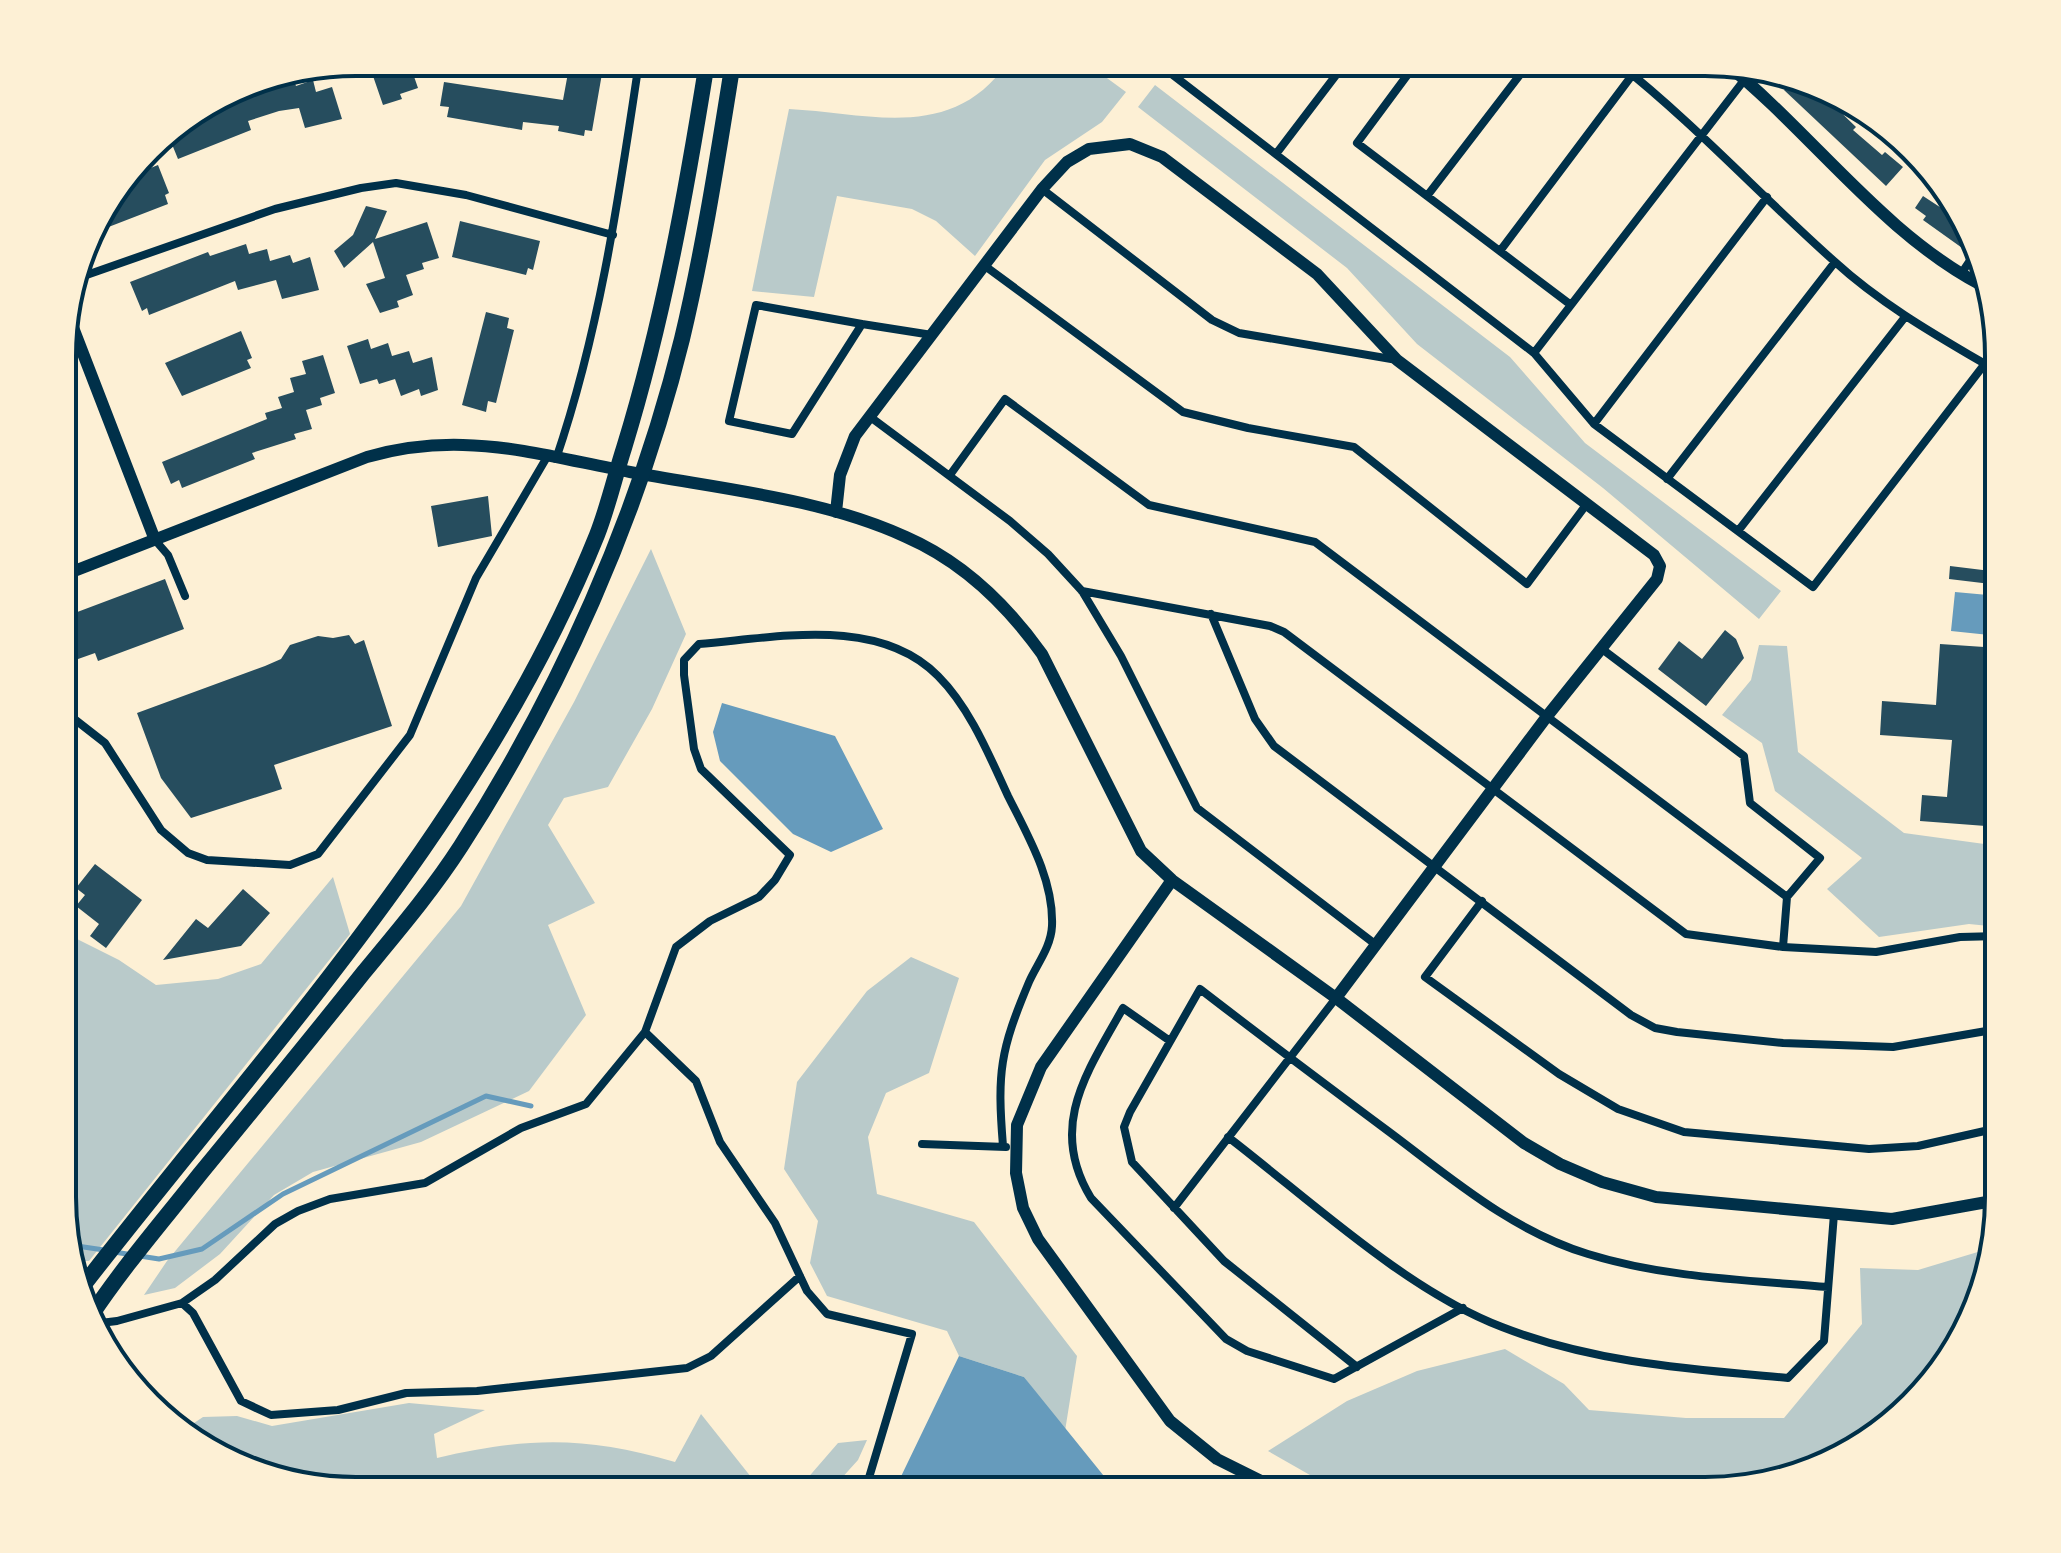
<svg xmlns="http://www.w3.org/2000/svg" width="2061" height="1553" viewBox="0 0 2061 1553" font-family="'Archivo Narrow',sans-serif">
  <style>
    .green { fill: #b9caca }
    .water { fill: #669bbc }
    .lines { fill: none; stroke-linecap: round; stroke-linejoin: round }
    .stream { stroke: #669bbc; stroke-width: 5 }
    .building { fill: #264d5e }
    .minor { stroke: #003049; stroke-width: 8 }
    .tertiary { stroke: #003049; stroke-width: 12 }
    .primary { stroke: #003049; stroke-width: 16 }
    .rim { fill: none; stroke: #003049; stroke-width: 4 }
  </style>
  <rect width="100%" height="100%" fill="#fdf0d5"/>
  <path class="green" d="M1008,62H1085L1126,92L1102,122L1045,160L975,256L936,221L912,209L837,196L814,297L752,291L789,109C869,113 952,143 1008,62Z
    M1155,85L1510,357L1585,443L1781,591L1759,619L1603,488L1417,344L1347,268L1138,107Z
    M651,549L686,634L652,709L608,787L564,798L548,825L595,903L548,925L586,1015L529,1091L421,1142L313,1172L274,1195L220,1254L175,1288L144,1295L167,1261L461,906L574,702Z
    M1759,645L1787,646L1798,752L1904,833L1999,846V927L1969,924L1879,937L1827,889L1862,858L1775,791L1762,743L1722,715L1751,680Z
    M333,877L350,934L89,1261H75L63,1216V932L119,960L156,985L218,979L261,964Z
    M911,957L959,978L929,1073L886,1093L868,1137L877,1194L974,1222L1077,1356L1065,1431L1024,1377L959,1356L947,1331L827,1296L810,1263L818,1221L784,1169L797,1082L867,991Z
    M1991,1248L1977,1309L1926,1390L1834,1461L1705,1491H1338L1268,1451L1347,1401L1417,1371L1505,1349L1564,1384L1589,1410L1686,1418H1784L1862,1324L1860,1268L1918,1270Z
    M409,1403L485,1410L434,1434L437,1458C528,1437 585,1436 675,1462L701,1414L755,1482L799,1488L838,1443L867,1440L858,1460L830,1491L337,1490L244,1469L182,1431L203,1417L237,1416L272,1426Z"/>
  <path class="water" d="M1955,592L1999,596V636L1951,631Z
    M722,703L835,736L883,829L831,852L793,834L720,761L713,732Z
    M959,1356L1024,1377L1116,1491H894Z"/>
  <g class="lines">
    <path class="stream" d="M70,1245L104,1250
      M114,1252L159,1259L202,1249L283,1194L486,1096L531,1106"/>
  </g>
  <path class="building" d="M386,62H409L418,88L400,94L402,99L383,105L373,76L389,70Z
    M570,62H604L592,131L585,130L584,136L558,131L559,126L523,122L522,130L447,117L449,107L440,106L444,82L563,100Z
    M292,75L296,86L313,80L316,92L332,87L342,119L305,128L299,108L279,111L248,121L251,130L178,159L167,132L251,87L250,84L261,78L271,76L272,81Z
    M1795,79L1819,85L1830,97L1827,99L1856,127L1853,130L1882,155L1885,152L1903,167L1886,186L1784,90Z
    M158,165L169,193L165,195L168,204L93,233L101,210L128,177Z
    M1923,196L1952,215L1956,209L1969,226L1972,241L1965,250L1923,220L1926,216L1915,208Z
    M366,206L387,211L375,239L427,222L439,258L422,263L424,269L406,275L413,295L397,301L399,307L380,313L366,284L385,278L373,242L344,268L334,251L353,235Z
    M460,221L540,241L533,270L528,268L526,275L452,257Z
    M246,244L249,254L267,249L270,261L290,255L293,263L310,257L319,290L282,299L276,280L238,290L235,281L149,315L147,308L142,311L130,282L208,252L210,256Z
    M486,312L509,318L507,328L514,330L496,403L488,401L486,412L462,405Z
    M241,331L252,358L247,360L251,368L182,396L165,363Z
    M368,339L371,349L388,343L392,356L409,351L413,363L432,357L438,390L421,396L419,389L401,396L395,379L379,384L377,379L360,384L347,346Z
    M323,355L335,393L320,398L322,405L306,410L312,429L294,434L296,439L252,453L255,459L182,488L179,480L171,484L162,462L267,419L265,413L282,408L278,397L294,392L290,378L306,374L302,361Z
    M488,496L492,536L438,547L431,506Z
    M1950,566L1999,572V585L1949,579Z
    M165,579L184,629L98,661L95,653L64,664V617Z
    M1725,630L1736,639L1744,658L1706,706L1658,669L1679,641L1702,659Z
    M349,635L355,644L364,640L392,726L274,765L282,789L191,818L161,778L137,713L265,666L281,659L290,645L318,636L333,638Z
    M1940,644L1999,648V827L1920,821L1922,795L1947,797L1952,740L1880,735L1882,701L1936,705Z
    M95,864L142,900L106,948L90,936L99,924L76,906L85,895L76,888Z
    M243,889L270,913L241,946L163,960L196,919L208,928Z"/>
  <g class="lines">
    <path class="minor" d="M1156,62L1534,353L1594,424L1813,587L1997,348
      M1257,62L1261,66L1264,62
      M1417,62L1357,143L1571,305
      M1618,63C1695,124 1761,196 1834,261C1880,303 1932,333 1985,364
      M1862,112L1912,163L1918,160
      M1276,154L1346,62
      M1042,189L1212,320L1239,333L1397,360
      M1427,196L1529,63
      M1500,251L1633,74
      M985,266L1183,412L1248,428L1354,447L1527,584L1586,505
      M1961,274L1975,253
      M78,278L275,209L361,188L396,183L466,195L613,235
      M862,324L756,305L729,421L792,434L862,324L932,335
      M1534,353L1745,79
      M869,416L1010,521L1048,554L1082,591L1121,656L1197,808L1375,944
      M1594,424L1767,197
      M556,459C600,330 619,196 639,62
      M950,475L1005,399L1149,505L1315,542L1787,897L1783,947
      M1667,479L1835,262
      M64,498V491
      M1738,531L1905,317
      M155,540L168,555L185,596
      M1082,591L1270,626L1284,632L1686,934L1783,947L1876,952L1960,937L1999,936
      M1211,614L1255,719L1274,746L1631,1015L1655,1028L1677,1032L1783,1043L1893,1047L1998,1029
      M1602,649L1744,756L1750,803L1820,858L1787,897
      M64,711L105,743L161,830L188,853L207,860L290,865L318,854L410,735L476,578L547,457
      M1482,901L1425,977L1559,1074L1618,1109L1684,1132L1869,1149L1918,1146L1998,1128
      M645,1032L696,1081L720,1142L775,1223L807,1291L827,1314L912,1334L865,1491
      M1170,1041L1123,1008C1088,1071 1047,1126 1091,1198L1226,1339L1247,1351L1334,1379L1463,1308
      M1228,1137C1309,1199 1407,1291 1502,1327C1594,1363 1690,1369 1788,1378L1824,1341L1834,1214
      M922,1144L1006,1147
      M1174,1208L1336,998
      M182,1303L193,1313L241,1401L271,1415L338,1410L406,1393L477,1391L687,1368L711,1356L800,1276
      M92,1324L117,1321L182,1303L215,1280L275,1224L298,1211L330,1199L425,1183L521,1128L586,1104L645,1032L676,947L710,921L759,897L775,880L790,855L701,769L694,749L684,675V660L699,644C775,638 878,615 938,676C970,708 989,755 1008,796C1028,836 1054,880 1052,926C1051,947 1037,964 1029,982C1000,1051 997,1072 1003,1146
      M1357,1367L1224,1261L1132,1162L1124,1127L1130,1112L1200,989C1262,1037 1325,1084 1388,1131C1451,1178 1512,1231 1588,1254C1665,1278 1748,1280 1828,1287"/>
    <path class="tertiary" d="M1725,63C1812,133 1883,234 1983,286
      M67,312L155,540
      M836,512L840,475L855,436L1042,189L1067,162L1089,149L1130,144L1162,157L1317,274L1397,360L1654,555L1660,566L1657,579L1548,715L1336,998
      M64,575L367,457C399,448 429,444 463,445C519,446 575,462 630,472C721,489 821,498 906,537C961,561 1007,605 1042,654L1141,851L1172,880L1336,998L1524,1143L1560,1164L1602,1182L1656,1197L1892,1219L1998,1200
      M1172,880L1041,1067L1017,1125L1016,1173L1023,1208L1038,1239L1170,1421L1217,1459L1281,1491"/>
    <path class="primary" d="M82,1287C268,1047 482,821 597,535C608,507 615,476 624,448C663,321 686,193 707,62
      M90,1317C123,1267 163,1221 200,1174C255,1107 310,1040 364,972C397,932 432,891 461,846C560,692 638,517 682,339C704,247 718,155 733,62"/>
  </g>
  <path d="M0 0H2061V1553H0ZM356 76H1705A280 280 0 0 1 1985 356V1197A280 280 0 0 1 1705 1477H356A280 280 0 0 1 76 1197V356A280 280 0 0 1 356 76Z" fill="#fdf0d5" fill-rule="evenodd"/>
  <path class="rim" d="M356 76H1705A280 280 0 0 1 1985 356V1197A280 280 0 0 1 1705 1477H356A280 280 0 0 1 76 1197V356A280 280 0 0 1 356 76Z"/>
</svg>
